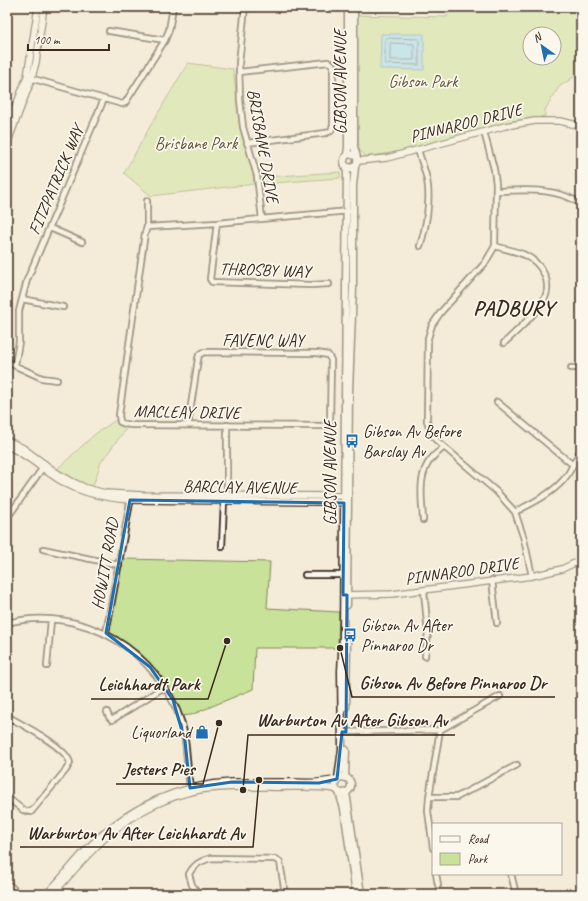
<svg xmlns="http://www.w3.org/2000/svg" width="588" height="901" viewBox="0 0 588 901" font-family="Caveat,sans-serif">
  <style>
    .green { fill: #c8e299; stroke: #82865c; fill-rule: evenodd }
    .water { fill: #97d9f9; stroke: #7293a1 }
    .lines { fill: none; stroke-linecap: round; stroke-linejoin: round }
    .shore { stroke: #607076; stroke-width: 1 }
    .minor-casing { stroke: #3b2a1e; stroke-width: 8 }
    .tertiary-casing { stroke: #3b2a1e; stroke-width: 8 }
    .secondary-casing { stroke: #3b2a1e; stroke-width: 9 }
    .minor { stroke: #fbf7ec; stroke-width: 4.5 }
    .tertiary { stroke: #fbf7ec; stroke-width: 5.5 }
    .secondary { stroke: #fbf7ec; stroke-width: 6 }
    .marked { fill: none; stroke: #1f6fb2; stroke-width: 3; stroke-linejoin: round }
    .labels { text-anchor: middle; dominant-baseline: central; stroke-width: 3.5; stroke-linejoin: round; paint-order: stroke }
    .park-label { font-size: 17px; fill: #5e583d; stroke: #fbf7ec }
    .street-label { font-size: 17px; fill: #3b2a1e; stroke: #fbf7ec }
    .poi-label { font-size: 17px; fill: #3b2a1e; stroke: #fbf7ec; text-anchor: start }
    .district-label { font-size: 21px; font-weight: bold; letter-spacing: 1px; fill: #3b2a1e; stroke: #fbf7ec }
    .leader { fill: none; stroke: #3b2a1e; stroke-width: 1.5 }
    .callout-dot { fill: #3b2a1e; stroke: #fbf7ec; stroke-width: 1.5 }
    .callout-label { font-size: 18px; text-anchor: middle; font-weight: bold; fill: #3b2a1e; stroke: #fbf7ec; stroke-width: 3.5; stroke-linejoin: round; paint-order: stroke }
  </style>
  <rect width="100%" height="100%" fill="#f4ecd9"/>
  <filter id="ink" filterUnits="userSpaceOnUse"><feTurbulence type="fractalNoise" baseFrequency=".025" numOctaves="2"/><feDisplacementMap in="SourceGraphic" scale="8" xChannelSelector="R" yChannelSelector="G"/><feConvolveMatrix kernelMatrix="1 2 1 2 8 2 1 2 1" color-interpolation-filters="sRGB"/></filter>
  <g filter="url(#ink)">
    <path class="green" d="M448,7H581V72L559,87L545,110V116C486,131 428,148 367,157L359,150L354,15L447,17ZM530,34H554V58H530Z
      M188,63L233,69L241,127L254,163V184L151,196L124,173L152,123Z
      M340,172V178L260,184V177Z
      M116,420L129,425L101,462L92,489L57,469L95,434Z
      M123,559L270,562L267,608L339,612L338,648H255L253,689L191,715L179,716L157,678L137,655L106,633Z"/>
    <path class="water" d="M381,34H424V70L380,69Z"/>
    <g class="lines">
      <path class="shore" d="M386,38L419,39V65L385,64V40Z
        M391,43L414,44V60H390V45Z"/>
      <g class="minor-casing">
        <path id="minor" d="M245,7L239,63L240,100L243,127L257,176L262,219
          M109,31L165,40
          M239,72L328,62L332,64L333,66V125L331,131L326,133L247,143
          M30,78L122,104L125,103L165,40L169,30L173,7
          M484,132L494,169L496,184L495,246L485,263L441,312L432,325L428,338L427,421L431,432L436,440L497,492L515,512L524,539L532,576
          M418,150C421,160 425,170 427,180C431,199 426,228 420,246
          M497,191C525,190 556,187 581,204
          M147,201V227
          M217,223L210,279L212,282L311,285L329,284
          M50,228L82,242
          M495,246C505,249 516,251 525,255C539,262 551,278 546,295C542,308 515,333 504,343
          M22,299L63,307
          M7,362L42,378L57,380
          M15,365L19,342V311L27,280L104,99
          M571,368H581
          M497,402L573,465
          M188,425L198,359L199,355L204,352L317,353L328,355L331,360L330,424L328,426C263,426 198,425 132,425L125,424L120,422L119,415L145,233L147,227L217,223L349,211
          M515,512C534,502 556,492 568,474C573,466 577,457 581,449
          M10,514L44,466
          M423,520C422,500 417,474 432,458C435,454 440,451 444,447
          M222,547L224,501L227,496V425
          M43,549L119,565
          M305,575H346
          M492,580L497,623
          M424,591L428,633L425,656
          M7,623C83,604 159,651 182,724C188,746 186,769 191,791
          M106,633L131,497
          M47,666L51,620
          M107,712L109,717L112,720L164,687
          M7,716C21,724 67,747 70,763L66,770L31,812L23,810L7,797
          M342,732L440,730L500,696
          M429,797H457L517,765
          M433,848L428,811L429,797L440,730
          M436,874L438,885
          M511,874L516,894
          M7,883L19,894
          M199,894L192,885L189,874C194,864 201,861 211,858L276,859L280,862L285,894"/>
      </g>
      <g class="tertiary-casing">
        <path id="tertiary" d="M7,129L27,77L38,7
          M7,144L32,78L36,62L44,7
          M358,161L387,158L505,126L535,121H560L581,126
          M7,440L23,448L57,473L71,481L86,488L105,493L141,495L348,496
          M7,446C22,452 35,463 49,473C75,492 98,497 130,500L321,502L348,503
          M343,595L392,594L532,576L562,569L581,560
          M46,894C63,878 76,859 93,843C131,806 179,785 231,782C251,782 272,782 292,782C307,783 322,783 337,779
          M53,894C72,873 90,850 112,832C136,812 168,796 199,790C222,786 246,787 269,787C291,788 314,785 336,789"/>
      </g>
      <g class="secondary-casing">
        <path id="secondary" d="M354,7V147C356,155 361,163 352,168L345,166C343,161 344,156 349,154L356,156
          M347,155L348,148V7
          M347,605L349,391L353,288V186L355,167
          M346,707L347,642
          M335 785a8 8 0 1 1 16 0a8 8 0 1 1-16 0Z
          M345,778L346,750
          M338,779L342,749L341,671L343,636L347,167
          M339,792L344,809L356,894
          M346,792L361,894"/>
      </g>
      <use href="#minor" class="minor"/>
      <use href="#tertiary" class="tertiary"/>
      <use href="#secondary" class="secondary"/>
    </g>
  </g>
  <path d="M0 0H588V901H0ZM130,500L344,503L343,595H347L346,732H342L337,779L319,783L232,782L190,788L185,741L173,700L150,667L106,633Z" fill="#f4ecd9" fill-opacity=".55" fill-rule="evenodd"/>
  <path class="marked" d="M130,500L344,503L343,595H347L346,732H342L337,779L319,783L232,782L190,788L185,741L173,700L150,667L106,633Z"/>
  <defs>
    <g id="bus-bare" transform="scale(1.08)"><path d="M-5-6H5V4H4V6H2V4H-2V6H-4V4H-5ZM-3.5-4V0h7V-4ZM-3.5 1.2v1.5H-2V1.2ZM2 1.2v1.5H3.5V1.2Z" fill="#1f6fb2" stroke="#fbf7ec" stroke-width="2.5" paint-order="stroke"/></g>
    <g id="shop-bare" transform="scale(1.08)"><path d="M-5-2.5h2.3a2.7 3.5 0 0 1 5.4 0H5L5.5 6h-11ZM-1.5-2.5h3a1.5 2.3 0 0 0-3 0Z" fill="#1f6fb2" stroke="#fbf7ec" stroke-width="2.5" paint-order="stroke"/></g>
  </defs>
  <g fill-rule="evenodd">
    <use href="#bus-bare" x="352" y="441"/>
    <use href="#bus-bare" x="350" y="635"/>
    <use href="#shop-bare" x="202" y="732"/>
  </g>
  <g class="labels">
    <g class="park-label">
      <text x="423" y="81">Gibson Park</text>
      <text x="196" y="143">Brisbane Park</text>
    </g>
    <g class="street-label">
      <text transform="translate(340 82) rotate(-90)">GIBSON AVENUE</text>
      <text transform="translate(466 123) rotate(-14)">PINNAROO DRIVE</text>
      <text transform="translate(263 146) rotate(80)">BRISBANE DRIVE</text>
      <text transform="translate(56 180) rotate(-67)">FITZPATRICK WAY</text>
      <text transform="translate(265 270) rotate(2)">THROSBY WAY</text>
      <text x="263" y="340">FAVENC WAY</text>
      <text transform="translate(187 412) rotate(1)">MACLEAY DRIVE</text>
      <text transform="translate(330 473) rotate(-90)">GIBSON AVENUE</text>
      <text transform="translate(240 487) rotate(1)">BARCLAY AVENUE</text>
      <text transform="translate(105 564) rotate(-80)">HOWITT ROAD</text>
      <text transform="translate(462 571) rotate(-8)">PINNAROO DRIVE</text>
    </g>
    <g class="poi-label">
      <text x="363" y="431">Gibson Av Before<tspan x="363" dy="20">Barclay Av</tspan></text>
      <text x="361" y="625">Gibson Av After<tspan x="361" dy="20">Pinnaroo Dr</tspan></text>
      <text x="191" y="732" text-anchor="end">Liquorland</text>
    </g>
    <g class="district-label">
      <text x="514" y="308">PADBURY</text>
    </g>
  </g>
  <path class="leader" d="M340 648L352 697H555M227 641L208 699H91M243 790L248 735H455M219 723L203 784H116M259 780L253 847H20"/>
  <g class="callout-dot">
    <circle cx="340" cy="648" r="4"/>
    <circle cx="227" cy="641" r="4"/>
    <circle cx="243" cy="790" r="4"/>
    <circle cx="219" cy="723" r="4"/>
    <circle cx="259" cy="780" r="4"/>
  </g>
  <g class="callout-label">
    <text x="453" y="689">Gibson Av Before Pinnaroo Dr</text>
    <text x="149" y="690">Leichhardt Park</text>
    <text x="352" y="726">Warburton Av After Gibson Av</text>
    <text x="159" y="775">Jesters Pies</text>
    <text x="136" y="839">Warburton Av After Leichhardt Av</text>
  </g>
  <rect width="588" height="901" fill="none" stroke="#fbf7ec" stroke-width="24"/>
  <rect x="12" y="12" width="564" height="877" fill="none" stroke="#3b2a1e" stroke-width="1.5" filter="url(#ink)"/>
  <rect x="432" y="823" width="130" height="52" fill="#fbf7ec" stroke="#aea59a"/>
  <rect x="440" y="836" width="20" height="6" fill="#fbf7ec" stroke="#aea59a"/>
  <text x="468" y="843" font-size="12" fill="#3b2a1e">Road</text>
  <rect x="440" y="853" width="20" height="12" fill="#c8e299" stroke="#aea59a"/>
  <text x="468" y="863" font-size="12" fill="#3b2a1e">Park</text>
  <g transform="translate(542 46) rotate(327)"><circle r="19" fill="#fbf7ec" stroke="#aea59a"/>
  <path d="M0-3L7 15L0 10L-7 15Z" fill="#1f6fb2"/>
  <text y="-6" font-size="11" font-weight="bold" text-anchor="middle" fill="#3b2a1e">N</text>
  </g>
  <path d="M28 44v6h81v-6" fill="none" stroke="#3b2a1e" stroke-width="2"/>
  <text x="34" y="44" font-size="12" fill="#3b2a1e" stroke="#fbf7ec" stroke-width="3" paint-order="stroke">100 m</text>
</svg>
